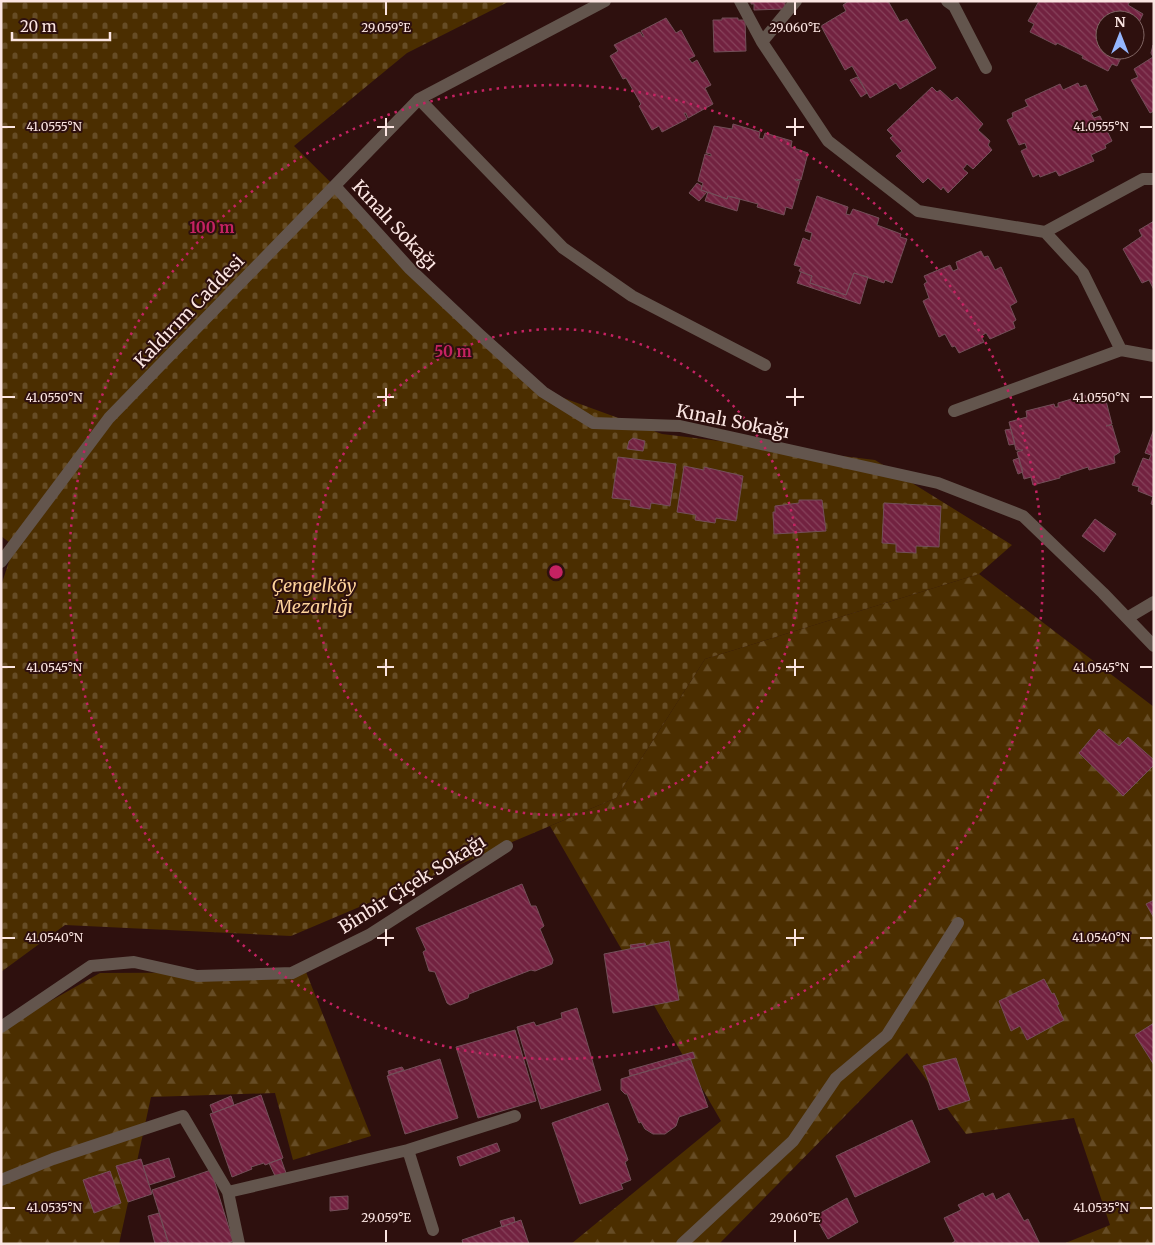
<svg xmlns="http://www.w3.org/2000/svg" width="1155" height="1245" viewBox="0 0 1155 1245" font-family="Merriweather,serif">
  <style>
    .forest { fill: url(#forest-firs) }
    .cemetery { fill: url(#cemetery-stones) }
    .building { fill: url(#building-back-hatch); stroke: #734f59 }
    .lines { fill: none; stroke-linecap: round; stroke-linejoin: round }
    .minor { stroke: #63554d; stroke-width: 12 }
    .ticks { fill: none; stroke: #fbe5e2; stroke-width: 2 }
    .ring { fill: none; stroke: #c52262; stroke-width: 2.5; stroke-dasharray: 2.5 5 }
    .labels { text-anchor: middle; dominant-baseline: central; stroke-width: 4; stroke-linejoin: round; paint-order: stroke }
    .street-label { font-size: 18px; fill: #fbe5e2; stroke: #2e100e }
    .park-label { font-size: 18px; font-style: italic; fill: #fed39b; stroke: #2e100e }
    .ticks-label { font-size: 12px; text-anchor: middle; fill: #fbe5e2; stroke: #2e100e; stroke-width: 4; stroke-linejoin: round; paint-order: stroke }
    .centre { fill: #c52262; stroke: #2e100e; stroke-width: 2.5 }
    .ring-label { font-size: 15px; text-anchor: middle; font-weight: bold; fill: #c52262; stroke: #2e100e; stroke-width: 4; stroke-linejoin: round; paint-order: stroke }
  </style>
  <defs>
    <pattern id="forest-firs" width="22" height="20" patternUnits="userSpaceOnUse" patternTransform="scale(1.25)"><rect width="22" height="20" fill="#4b2e00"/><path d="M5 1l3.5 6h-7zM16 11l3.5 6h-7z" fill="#664c25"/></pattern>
    <pattern id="cemetery-stones" width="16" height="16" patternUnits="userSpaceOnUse" patternTransform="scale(1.25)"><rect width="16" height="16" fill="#4b2e00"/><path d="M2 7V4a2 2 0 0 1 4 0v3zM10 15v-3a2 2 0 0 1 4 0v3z" fill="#664c25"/></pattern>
    <pattern id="building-back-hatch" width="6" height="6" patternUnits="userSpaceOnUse" patternTransform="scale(1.25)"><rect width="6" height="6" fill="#722240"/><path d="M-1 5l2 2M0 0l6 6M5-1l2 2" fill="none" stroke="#87425b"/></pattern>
  </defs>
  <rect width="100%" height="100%" fill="#2e100e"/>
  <path class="forest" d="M979,574L1154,707V1244H1063L1110,1225L1074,1118L966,1134L907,1053L719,1244H571L721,1121L550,826L616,798L705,659Z
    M306,972L371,1136L293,1160L275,1093L151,1097L119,1244H1V1029L100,973Z"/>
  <path class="cemetery" d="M1,1H510L407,53L294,146L539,389L662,434L875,460L1012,545L979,574L705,659L616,798L291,936L65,925L1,972V586L14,546L1,536Z"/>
  <path class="building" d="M751,1H785V9L754,10V4H751Z
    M849,1H888L900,22L907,19L936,68L900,89L896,83L870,98L852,66L845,70L821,26L846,11L843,5Z
    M1039,1H1130L1128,5L1143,14L1135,31V20H1105V50H1125L1117,66L1112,64L1108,71L1082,58L1083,56L1057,43L1056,45L1030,32L1034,24L1028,21Z
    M666,18L676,33L681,30L695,56L689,59L692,63L697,60L711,85L705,88L713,104L688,118L686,113H684L687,119L662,132L659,126L652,130L639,106L641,104L626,78L623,79L610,56L618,51L614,45L640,32L643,37L644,36L641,31Z
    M722,18H738V20H745L746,51L714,52L713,20H722Z
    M1153,45L1154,111L1150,113L1131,80L1138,77L1134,69L1153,57L1151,53Z
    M857,77L867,93L861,97L850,80Z
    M1078,83L1080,87L1086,85L1098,110L1091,113L1094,118L1100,116L1112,141L1105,145L1106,148L1091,155L1094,161L1059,176L1056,171L1040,177L1039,174L1033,177L1021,151L1027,148L1025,143L1019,145L1007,120L1013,117L1012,113L1028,106L1025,100L1060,84L1063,90Z
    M932,87L937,92L940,90L952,101L957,97L983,124L978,130L990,141L988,145L992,150L973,169L967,164L963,169L968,173L948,193L943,187L941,190L928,178L923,183L896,156L902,151L890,138L893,136L887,130Z
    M733,124L760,132L759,138L763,139L765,133L792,141L791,147L808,153L801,180L796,179L795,180L800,181L792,209L786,207L784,215L757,207L758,204L728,196L727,199L701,190L703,183L698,181L705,154L711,156V154L706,153L714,126L732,129Z
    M697,183L702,186L701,190L707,192L699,201L689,193Z
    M708,192L727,199L728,196L740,199L737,211L705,201Z
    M817,196L848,207L846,214L850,215L853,209L879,218L877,225L901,234L900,237L907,239L892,283L885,280L884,283L854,273L846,295L810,283L812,276L799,271L801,267L794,265L803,238L810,241L812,233L805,231Z
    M1154,221V290L1149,280L1142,283L1123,249L1142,236L1139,230Z
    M981,251L984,257L988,256L995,270L1001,267L1017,302L1010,306L1016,320L1013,322L1015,328L990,339L986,333L981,336L984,342L959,353L955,346L952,347L945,334L939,337L923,301L929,298L924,284L927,282L924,276L950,265L953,271L958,269L956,262Z
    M801,272L812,276L810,283L846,295L854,273L868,277L860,304L797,283Z
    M1085,395L1087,401L1105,397L1112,424L1106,426L1112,425L1120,452L1114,456L1115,463L1089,470L1088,467L1060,476V478L1033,485L1031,477L1024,479L1017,452L1023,450H1016L1009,422L1027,417L1026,411L1054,404L1055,407H1058V403Z
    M1011,429L1015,444L1009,445L1005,430Z
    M1154,429V505L1151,504L1153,497L1138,491L1139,487L1132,485L1143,458L1149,460L1151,455L1145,453Z
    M633,438L645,441L643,451L627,449L629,441Z
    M618,457L676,464L670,506L651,503L650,509L630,506L631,500L612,498Z
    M1019,458L1023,472L1018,474L1013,460Z
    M684,466L704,470V467L743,476L736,521L716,518L715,523L695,520L696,515L677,512Z
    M799,500H822L826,531L774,534L773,512H775V506L799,503Z
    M884,503L941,506L939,547L916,546V553L896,552V544L882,543Z
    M1095,519L1116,534L1104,552L1082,536Z
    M1099,729L1119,746L1128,737L1154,760V765L1123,796L1079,753Z
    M522,884L531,906H536L544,926L540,929L553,960L552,964L535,971L531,970L469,994L468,998L450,1005L447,1003L435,972L429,971L423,952L426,950L416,928Z
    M1154,900V918L1146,904Z
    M669,941L679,1000L613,1013L604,954Z
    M645,943L646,946L631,949L630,945Z
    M1044,979L1052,994L1054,993L1059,1004L1057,1005L1064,1020L1027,1040L1020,1026L1011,1031L999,1001Z
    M577,1008L601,1090L541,1109L517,1027L534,1022L536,1026L562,1018L561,1013Z
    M1154,1023V1065L1135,1035Z
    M515,1030L536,1101L478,1118L456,1047Z
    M693,1052L695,1058L630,1076L629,1070Z
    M690,1058L708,1107L679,1117L676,1126L665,1134H653L645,1129L641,1122L639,1123L627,1094H625L621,1090V1079Z
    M956,1058L970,1100L939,1110L923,1066Z
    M440,1059L458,1118L405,1134L387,1076Z
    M402,1067L404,1070L389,1075L388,1071Z
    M261,1095L283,1158L265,1165L264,1163L251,1167L252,1169L232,1177L210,1114Z
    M231,1096L234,1105L213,1113L210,1105Z
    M608,1103L628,1160L625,1162L631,1180L621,1184L623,1189L580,1204L552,1123Z
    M912,1120L930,1162L855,1197L836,1156Z
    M497,1143L500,1151L460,1166L457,1157Z
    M169,1158L175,1177L149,1185L143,1166Z
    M141,1159L152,1194L128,1202L116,1166Z
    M281,1159L286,1173L276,1178L269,1163Z
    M211,1170L233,1241L226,1244H169L152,1190Z
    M110,1171L121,1203L94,1213L83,1180Z
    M983,1193L985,1197L993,1193L996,1200L1009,1193L1024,1221L1028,1219L1040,1244H951L955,1241L944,1218L961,1210L958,1205Z
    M348,1196V1209L330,1211V1197Z
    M847,1198L858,1222L828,1239L815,1216Z
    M159,1213L168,1242L155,1244L148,1216Z
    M514,1217L515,1222L502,1227L500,1221Z
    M521,1220L529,1244H463L462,1240Z"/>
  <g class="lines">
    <path class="minor" d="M740,1L762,42L828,141L918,211L1045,232L1083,273L1121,350L1154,356
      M947,1L954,6L986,68
      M762,42L796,1
      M419,99L563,248L632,296L765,365
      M335,186L410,269L479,334L543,392L593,423L680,426L938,483L1023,516L1103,593L1154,646
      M1045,232L1143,179H1154
      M954,411L1121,350
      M1,562L109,418L419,99L605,1
      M1127,618L1154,602
      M1,1027L91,966L134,962L197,976L292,973L369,935L507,846
      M408,1150L433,1230
      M1,1180L53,1159L183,1116L228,1192
      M239,1244L228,1192L408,1150L515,1116
      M682,1244L793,1141L836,1078L887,1035L958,923"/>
  </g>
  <path class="ticks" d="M386,2V15M795,2V15M386,118V136M795,118V136M2,127H15M377,127H394M786,127H804M1140,127H1152M386,388V406M795,388V406M2,397H15M377,397H394M786,397H804M1140,397H1152M386,659V676M795,659V676M2,667H15M377,667H394M786,667H804M1140,667H1152M386,929V946M795,929V946M2,938H15M377,938H394M786,938H804M1140,938H1152M2,1208H15M1140,1208H1152M386,1230V1242M795,1230V1242"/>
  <g class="ring">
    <circle cx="556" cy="572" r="243"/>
    <circle cx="556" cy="572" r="487"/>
  </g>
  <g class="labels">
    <g class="street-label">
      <text transform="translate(395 225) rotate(47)">Kınalı Sokağı</text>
      <text transform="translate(189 311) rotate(-46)">Kaldırım Caddesi</text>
      <text transform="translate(733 421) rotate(11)">Kınalı Sokağı</text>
      <text transform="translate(412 884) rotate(-32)">Binbir Çiçek Sokağı</text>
    </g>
    <g class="park-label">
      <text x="314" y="585">Çengelköy<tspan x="314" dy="21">Mezarlığı</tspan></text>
    </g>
  </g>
  <g class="ticks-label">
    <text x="386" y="32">29.059°E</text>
    <text x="795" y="32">29.060°E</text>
    <text x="54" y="131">41.0555°N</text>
    <text x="1101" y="131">41.0555°N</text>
    <text x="54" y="402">41.0550°N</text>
    <text x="1101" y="402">41.0550°N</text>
    <text x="54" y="672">41.0545°N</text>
    <text x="1101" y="672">41.0545°N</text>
    <text x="54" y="942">41.0540°N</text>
    <text x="1101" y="942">41.0540°N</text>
    <text x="54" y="1212">41.0535°N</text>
    <text x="1101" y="1212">41.0535°N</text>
    <text x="386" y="1222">29.059°E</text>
    <text x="795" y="1222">29.060°E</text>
  </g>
  <circle cx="556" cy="572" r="8" class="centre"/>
  <g class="ring-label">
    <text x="212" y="233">100 m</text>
    <text x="453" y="357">50 m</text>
  </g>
  <rect width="1155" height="1245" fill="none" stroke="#fbe5e2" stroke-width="5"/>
  <g transform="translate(1120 35)"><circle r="24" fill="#2e100e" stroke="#806563"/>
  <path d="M0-4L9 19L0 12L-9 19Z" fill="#95b6fd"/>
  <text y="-8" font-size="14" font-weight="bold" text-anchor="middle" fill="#fbe5e2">N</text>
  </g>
  <path d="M12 32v8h98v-8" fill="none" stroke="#fbe5e2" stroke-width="2.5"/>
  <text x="20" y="32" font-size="15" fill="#fbe5e2" stroke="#2e100e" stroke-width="4" paint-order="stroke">20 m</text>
</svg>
